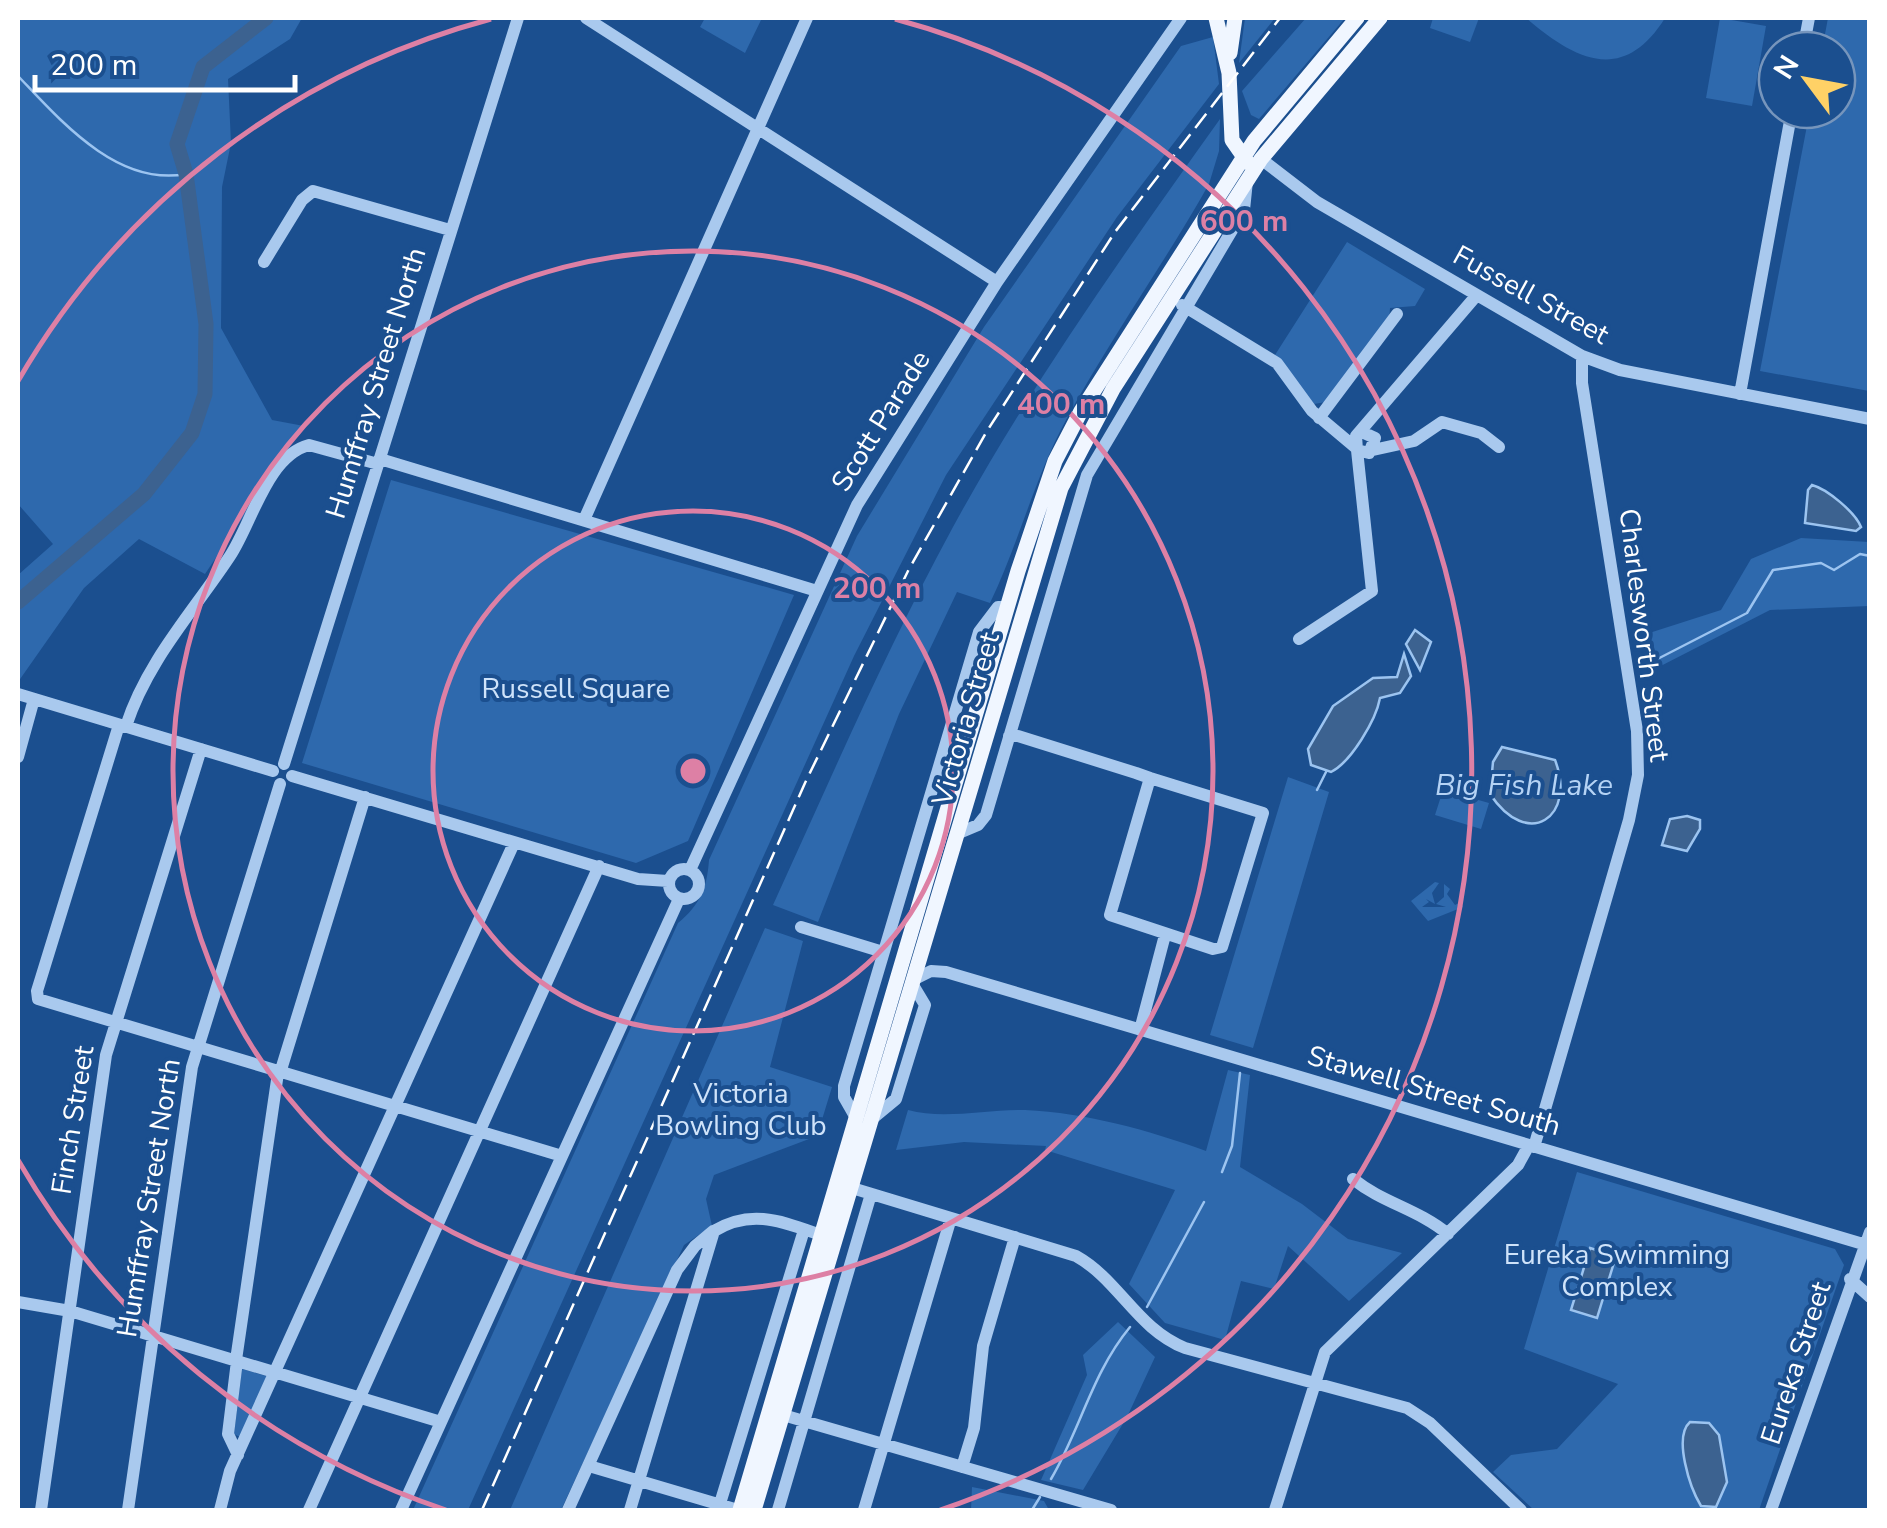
<svg xmlns="http://www.w3.org/2000/svg" width="1887" height="1528" viewBox="0 0 1887 1528" font-family="'Nunito Sans',sans-serif">
  <style>
    .green { fill: #2e69ad }
    .water { fill: #3c6290; stroke: #9cc4f0; stroke-width: 2.5 }
    .lines { fill: none; stroke-linecap: round; stroke-linejoin: round }
    .stream { stroke: #9cc4f0; stroke-width: 2.5 }
    .river { stroke: #3c6290; stroke-width: 15 }
    .minor { stroke: #a9c9ee; stroke-width: 12 }
    .major { stroke: #f0f6ff; stroke-width: 15 }
    .rail { stroke: #fff; stroke-width: 2.5; stroke-dasharray: 18 8; stroke-linecap: butt }
    .ring { fill: none; stroke: #dd80a5; stroke-width: 5 }
    .labels { text-anchor: middle; dominant-baseline: central; stroke-width: 8; stroke-linejoin: round; paint-order: stroke }
    .street-label { font-size: 28px; fill: #fff; stroke: #1b4f8f }
    .park-label { font-size: 28px; fill: #cfe3fa; stroke: #1b4f8f }
    .water-label { font-size: 30px; font-style: italic; fill: #b5d3f5; stroke: #1b4f8f }
    .centre { fill: #dd80a5; stroke: #1b4f8f; stroke-width: 5 }
    .ring-label { font-size: 30px; text-anchor: middle; font-weight: bold; fill: #dd80a5; stroke: #1b4f8f; stroke-width: 8; stroke-linejoin: round; paint-order: stroke }
  </style>
  <rect width="100%" height="100%" fill="#1b4f8f"/>
  <path class="green" d="M18,18H302L290,39L228,79L231,143L222,187L221,328L272,420L304,426L205,574L139,539L84,588L18,682V575L53,544L18,504Z
    M705,18H762L745,53L700,27Z
    M1245,18H1275L1239,63Z
    M1306,18H1345L1259,119L1251,115L1242,91Z
    M1433,18H1479L1470,42L1430,28Z
    M1526,18H1665C1623,85 1575,60 1526,18Z
    M1720,18L1766,26L1752,106L1706,98Z
    M1828,18H1869V391L1760,371L1810,110H1837V50H1822Z
    M1213,37L1219,84L1117,217L946,475L854,656L468,1510H413L678,923C700,905 707,888 709,860L857,536L984,327L1181,46Z
    M1220,119L1219,151L1209,184C1164,264 1110,339 1066,420C1034,479 1019,543 990,603L957,592L899,714L818,922L773,905C831,778 886,650 953,527C1031,384 1126,251 1220,119Z
    M1347,242L1425,289L1415,306L1390,308L1389,321L1326,402L1314,404L1275,355Z
    M391,480L794,595L688,841L636,863L302,763Z
    M1801,538L1869,542V606L1770,610L1649,672L1643,635L1721,610L1751,559Z
    M1288,777L1329,792L1253,1048L1210,1035Z
    M1443,790L1489,803L1481,829L1435,815Z
    M1435,882L1439,883L1432,893L1435,904L1426,899L1429,902L1422,907H1446L1436,904L1444,897V884L1450,889L1447,894L1455,905L1461,902L1463,907L1428,921L1411,901Z
    M765,928L803,941L770,1067L832,1087L817,1136L714,1175L706,1199L712,1226L684,1245L561,1510H510Z
    M1228,1070L1250,1075L1240,1167L1302,1204L1348,1239L1402,1253L1349,1301L1288,1246L1274,1289L1241,1281L1225,1340L1165,1323L1129,1284L1175,1190L1045,1150L1046,1146L964,1142L896,1150L908,1110C944,1120 987,1109 1025,1110C1087,1113 1148,1130 1206,1151Z
    M1577,1172L1835,1249L1844,1265L1759,1510H1534L1493,1472L1511,1455L1557,1449L1618,1384L1524,1349Z
    M1118,1322L1155,1357L1127,1417L1083,1490L1041,1480L1087,1375L1083,1355Z
    M242,1369L266,1376L267,1380L240,1437L234,1434Z
    M972,1487L1044,1501L1049,1510H971Z"/>
  <path class="water" d="M1812,485C1827,489 1855,512 1861,527L1856,531L1805,523L1808,490Z
    M1415,630L1431,642L1420,670L1406,644Z
    M1404,654L1411,676L1400,693L1380,698C1376,720 1351,762 1331,772L1311,765L1308,749L1333,706L1373,678L1397,677Z
    M1502,747L1555,760C1577,817 1528,851 1490,794L1493,762Z
    M1687,816L1700,820V829L1687,851L1662,845L1670,819Z
    M1590,1248L1616,1256L1597,1318L1571,1310Z
    M1690,1422L1709,1423L1719,1435L1727,1482L1716,1507L1701,1506C1690,1488 1673,1437 1690,1422Z"/>
  <g class="lines">
    <path class="stream" d="M18,76C60,120 117,187 186,174
      M1638,669L1747,613L1773,570L1821,563L1834,570L1860,554L1870,556
      M1317,790L1326,772
      M1222,1172L1232,1146L1240,1073
      M1147,1307L1204,1202
      M1051,1479C1081,1428 1092,1373 1130,1327
      M1032,1510L1040,1497"/>
    <path class="river" d="M18,602L144,494L192,433L205,394L206,324L186,174L177,144L203,67L266,18"/>
    <path class="minor" d="M586,18L997,282
      M1803,50L1809,18
      M1261,159L1317,202L1582,356L1620,370L1870,419
      M264,262L302,200L313,191L450,230
      M1182,305L1277,363L1312,411L1356,448
      M1740,394L1792,110
      M1319,418L1397,314
      M1362,432L1375,438L1369,453L1357,450L1356,436L1476,296
      M1373,450L1414,441L1442,422L1481,433L1499,447
      M380,459L817,591
      M584,520L807,18
      M1299,639L1372,591L1357,450
      M18,694L273,771
      M119,725L37,991L38,999L562,1156
      M126,726C147,661 193,612 230,556C252,523 267,456 309,445L378,464
      M1009,736H1018L1136,773L1150,778L1263,813L1222,947L1213,949L1110,915L1150,778
      M18,757L34,699
      M284,764L518,18
      M292,776L638,879L668,881
      M959,833L978,825L986,815L1087,475L1244,210L1247,181
      M669 884a15 15 0 1 1 30 0a15 15 0 1 1-30 0Z
      M690,870L857,505L997,282L1181,18
      M801,927L883,952
      M915,979L931,971L946,972L1863,1244
      M1140,1030L1165,935
      M280,1073L365,797
      M856,1118L844,1097V1086L979,632L998,607H1008
      M873,1118L896,1099L925,1005L913,985
      M1534,1147L1629,820L1638,775L1637,731L1582,383V356
      M1353,1179C1383,1203 1418,1209 1448,1234
      M852,1188L1076,1256C1119,1280 1137,1329 1185,1348L1407,1408L1430,1423L1521,1510
      M1850,1279L1870,1297
      M18,1302L70,1311L441,1422
      M236,1360L278,1073
      M237,1361L228,1434L238,1455
      M783,1415L1111,1510
      M589,1466L738,1510
      M962,1467L974,1428L983,1346L1015,1237
      M41,1510L106,1055L201,749
      M128,1510L192,1067L280,784
      M220,1510L230,1471L514,843
      M309,1510L599,866
      M401,1510L679,899
      M568,1510L677,1270L695,1246L713,1231
      M630,1510L714,1231C752,1208 783,1222 821,1235
      M718,1510L804,1230
      M778,1510L871,1194
      M864,1510L951,1218
      M1275,1510L1325,1352L1518,1165L1529,1145
      M1771,1510L1870,1232"/>
    <path class="major" d="M1216,18L1229,73L1232,140L1248,163
      M1230,53L1235,18
      M740,1510L1018,571L1055,461L1081,411L1254,141L1357,18
      M754,1510L1061,488L1113,389L1261,159L1380,18"/>
    <path class="rail" d="M482,1510L805,783L909,569L987,431L1115,232L1280,18"/>
  </g>
  <g class="ring">
    <circle cx="693" cy="771" r="260"/>
    <circle cx="693" cy="771" r="520"/>
    <path d="M446 1510A779 779 0 0 1 18 1160M18 381A779 779 0 0 1 491 19M895 19A779 779 0 0 1 940 1510"/>
  </g>
  <g class="labels">
    <g class="street-label">
      <text transform="translate(1531 295) rotate(29)">Fussell Street</text>
      <text transform="translate(376 383) rotate(-73)">Humffray Street North</text>
      <text transform="translate(881 421) rotate(-58)">Scott Parade</text>
      <text transform="translate(1644 635) rotate(83)">Charlesworth Street</text>
      <text transform="translate(966 719) rotate(-74)">Victoria Street</text>
      <text transform="translate(1434 1091) rotate(16)">Stawell Street South</text>
      <text transform="translate(73 1120) rotate(-81)">Finch Street</text>
      <text transform="translate(149 1198) rotate(-81)">Humffray Street North</text>
      <text transform="translate(1796 1363) rotate(-72)">Eureka Street</text>
    </g>
    <g class="park-label">
      <text x="576" y="689">Russell Square</text>
      <text x="741" y="1094">Victoria<tspan x="741" dy="32">Bowling Club</tspan></text>
      <text x="1617" y="1255">Eureka Swimming<tspan x="1617" dy="32">Complex</tspan></text>
    </g>
    <g class="water-label">
      <text x="1524" y="785">Big Fish Lake</text>
    </g>
  </g>
  <circle cx="693" cy="771" r="15" class="centre"/>
  <g class="ring-label">
    <text x="1244" y="231">600 m</text>
    <text x="1061" y="414">400 m</text>
    <text x="877" y="598">200 m</text>
  </g>
  <rect width="1887" height="1528" fill="none" stroke="#ffffff" stroke-width="40"/>
  <g transform="translate(1807 80) rotate(302)"><circle r="48" fill="#1b4f8f" stroke="#7695bc" stroke-width="2.5"/>
  <path d="M0-8L18 38L0 25L-18 38Z" fill="#ffd166"/>
  <text y="-15" font-size="28" font-weight="bold" text-anchor="middle" fill="#ffffff">N</text>
  </g>
  <path d="M35 75v15h260v-15" fill="none" stroke="#ffffff" stroke-width="5"/>
  <text x="50" y="75" font-size="30" fill="#ffffff" stroke="#1b4f8f" stroke-width="8" paint-order="stroke">200 m</text>
</svg>
